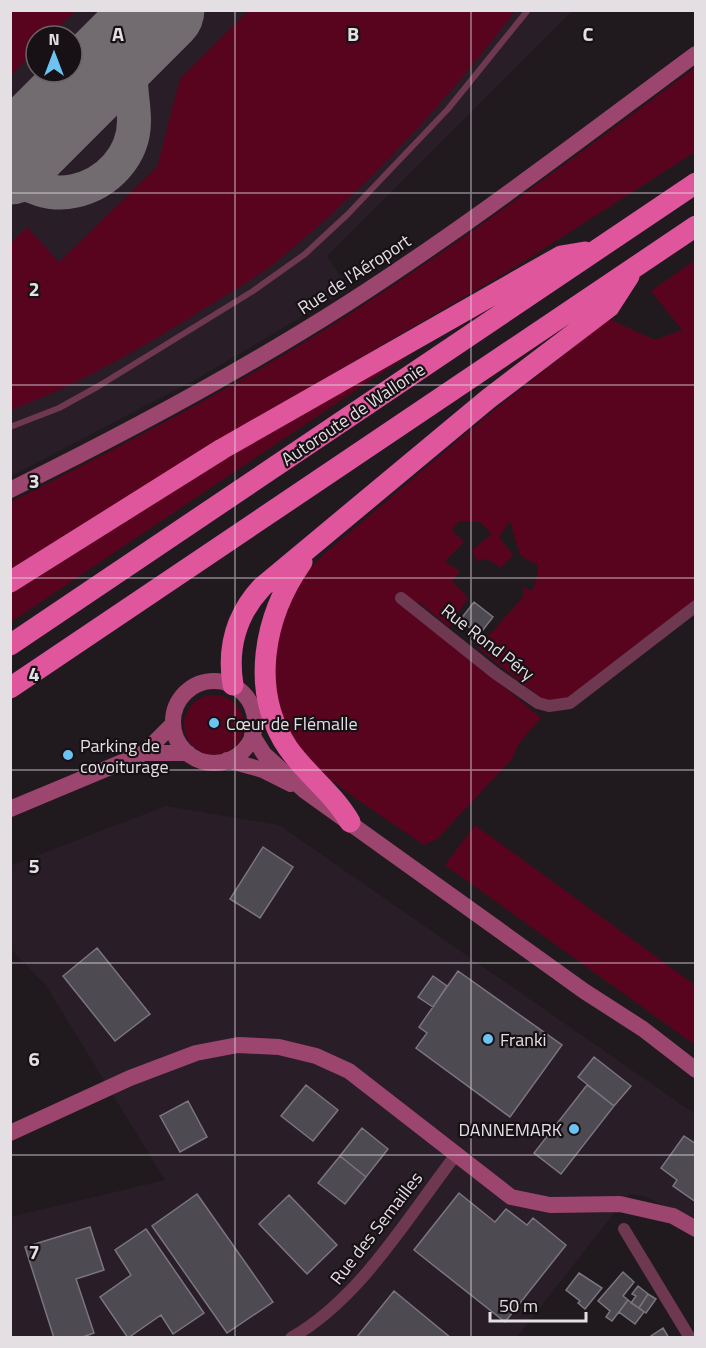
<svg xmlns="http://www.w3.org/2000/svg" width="706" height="1348" viewBox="0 0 706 1348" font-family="'Titillium Web',sans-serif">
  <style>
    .built { fill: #291d27; fill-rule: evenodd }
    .green { fill: #59041f }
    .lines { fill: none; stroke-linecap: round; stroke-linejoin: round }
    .taxiway { stroke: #726c71; stroke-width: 34 }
    .runway { stroke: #726c71; stroke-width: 87 }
    .building { fill: #4e4a51; stroke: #7a757e; stroke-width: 1.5 }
    .lane { stroke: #6e3851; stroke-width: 6 }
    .street { stroke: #6e3851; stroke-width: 12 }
    .secondary { stroke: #9c456f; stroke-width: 16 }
    .highway { stroke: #df569c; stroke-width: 21 }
    .grid { fill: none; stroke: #e4dfe3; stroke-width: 1.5; stroke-opacity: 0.55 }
    .poi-dot { fill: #6cc3f2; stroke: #171116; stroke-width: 2 }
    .labels { text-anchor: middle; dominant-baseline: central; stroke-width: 4.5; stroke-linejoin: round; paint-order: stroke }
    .street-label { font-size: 18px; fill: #e4dfe3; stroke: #171116 }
    .poi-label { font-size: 18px; fill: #e4dfe3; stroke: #171116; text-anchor: start }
    .grid-label { font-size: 20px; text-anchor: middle; font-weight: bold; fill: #e4dfe3; stroke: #171116; stroke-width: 4.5; stroke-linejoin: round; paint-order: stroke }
  </style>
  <rect width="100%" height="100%" fill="#201a1f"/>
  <path class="built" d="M11,11H572L327,256L349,289L193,381L11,476ZM36,36H72V72H36Z
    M166,806L279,825L695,1114V1220L643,1196L629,1194L517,1337H11L10,1217L165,1180L47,987L11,949L10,866Z"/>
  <path class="green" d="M11,10L75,11L50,36H36V50L11,75Z
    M248,11H515C447,101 370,185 282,257C260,276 232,291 207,307C145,346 80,384 11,410V243L27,227L59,262L157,167L180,79Z
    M695,68V152L509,271L236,430L11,569V502C125,444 240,385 348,315C468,238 581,152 695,68Z
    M695,260V600L567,698L552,701L541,698L478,648L523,597V587L532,591L538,574L537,565L520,555L510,521L499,537L513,555L501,568L487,559L477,561L472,550L492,534L480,522L459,521L452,530L464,542L445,561L460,572L452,581L468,598L449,627L419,602L413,610L541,718L519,743L512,759L437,839L424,845L355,798L305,760L283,730L271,656L280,616L305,574L323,555L488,415L609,319L655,340L682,330L651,291Z
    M450,327L29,610L11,622V587L181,484Z
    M184 725a30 30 0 1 1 60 0a30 30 0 1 1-60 0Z
    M475,825L695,985V1045L445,865Z"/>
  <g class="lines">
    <path class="taxiway" d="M72,70L105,41L140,26L158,13
      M10,130L70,72
      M10,172C27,188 52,196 74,191C107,184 134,156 134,121C134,99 127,79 134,57C140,40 152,25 162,10"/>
    <path class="runway" d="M10,161L161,10"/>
  </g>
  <path class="building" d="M474,602L493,617L479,635L460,620Z
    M263,847L293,867L260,918L230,899Z
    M97,948L150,1014L115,1041L63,976Z
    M458,971L562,1045L510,1117L416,1048L427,1033L419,1027Z
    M433,976L447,986L433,1007L418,997Z
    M594,1057L631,1086L614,1106L578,1077Z
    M306,1085L338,1110L313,1141L281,1116Z
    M587,1085L614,1106L561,1174L534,1153Z
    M188,1101L207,1137L180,1152L160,1116Z
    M362,1128L388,1149L366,1177L340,1156Z
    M684,1136L696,1144V1202L673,1186L677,1180L661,1168Z
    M340,1156L366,1177L345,1204L318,1183Z
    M459,1193L495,1222L506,1209L527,1225L533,1218L566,1245L505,1322L414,1250Z
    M197,1194L273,1302L227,1333L152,1226Z
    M289,1195L337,1245L307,1274L259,1224Z
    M90,1227L104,1270L76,1279L94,1333L80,1338H54L25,1247Z
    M146,1229L204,1313L173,1334L161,1315L128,1338L100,1297L131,1275L115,1250Z
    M623,1272L634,1282L623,1296L628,1300L612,1321L606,1317L610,1311L598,1301Z
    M579,1273L602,1288L585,1309L578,1303L580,1301L566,1290Z
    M638,1286L648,1294L639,1308L631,1303L636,1296L632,1294Z
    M394,1291L451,1338H356Z
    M648,1294L656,1299L646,1313L639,1308Z
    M628,1300L644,1312L635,1324L619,1312Z
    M663,1328L669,1338H648Z"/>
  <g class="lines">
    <path class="lane" d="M10,427L59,408L97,387L253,291L305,254L348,214L448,109L528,10"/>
    <path class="street" d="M401,598L495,673L538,703L549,706L570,703L696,606
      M624,1229L690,1338
      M291,1338C361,1298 407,1218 455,1156"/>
    <path class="secondary" d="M10,490C126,433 240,372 348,303C468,226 581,139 696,54
      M173 722a41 41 0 1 1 82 0a41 41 0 1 1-82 0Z
      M252,735L264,754L305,791L584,991L643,1029L696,1070
      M144,753L173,724
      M227,760L263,770L291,784
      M10,809L144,753H188
      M10,1133L130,1078L196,1053L238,1045L279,1047L316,1056L349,1071L511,1197L550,1205L620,1204L673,1216L696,1229"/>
    <path class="highway" d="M302,562C264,616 249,690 288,748C307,775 334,794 350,822
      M10,582L222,449L561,256L585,252
      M10,645L696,183
      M233,685C227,648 236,615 262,587L488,399L609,307L629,276
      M10,688L696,226"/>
  </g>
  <path class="grid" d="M235,10V1338M471,10V1338M10,193H696M10,385H696M10,578H696M10,770H696M10,963H696M10,1155H696"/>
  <g class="poi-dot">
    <circle cx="214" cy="723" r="6"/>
    <circle cx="68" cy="755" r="6"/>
    <circle cx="488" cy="1039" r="6"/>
    <circle cx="574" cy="1129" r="6"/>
  </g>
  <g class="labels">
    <g class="street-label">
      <text transform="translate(354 274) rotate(-33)">Rue de l'Aéroport</text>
      <text transform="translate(353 414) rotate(-34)">Autoroute de Wallonie</text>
      <text transform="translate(488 642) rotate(38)">Rue Rond Péry</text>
      <text transform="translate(376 1228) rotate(-52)">Rue des Semailles</text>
    </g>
    <g class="poi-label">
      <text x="226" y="723">Cœur de Flémalle</text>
      <text x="80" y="745">Parking de<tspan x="80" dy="21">covoiturage</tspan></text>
      <text x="500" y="1039">Franki</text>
      <text x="562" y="1129" text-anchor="end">DANNEMARK</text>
    </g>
  </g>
  <g class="grid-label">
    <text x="118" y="41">A</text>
    <text x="353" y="41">B</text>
    <text x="588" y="41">C</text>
    <text x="34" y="296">2</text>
    <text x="34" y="488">3</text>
    <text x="34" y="681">4</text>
    <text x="34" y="873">5</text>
    <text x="34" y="1066">6</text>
    <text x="34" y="1259">7</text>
  </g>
  <rect width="706" height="1348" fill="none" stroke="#e4dfe3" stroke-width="24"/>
  <g transform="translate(54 54)"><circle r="28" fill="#171116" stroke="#696368" stroke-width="1.5"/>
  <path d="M0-4.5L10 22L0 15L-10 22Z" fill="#6cc3f2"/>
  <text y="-9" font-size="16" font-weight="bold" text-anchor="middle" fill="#e4dfe3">N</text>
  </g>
  <path d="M490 1312v9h96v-9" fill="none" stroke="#e4dfe3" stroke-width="3"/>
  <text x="499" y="1312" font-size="18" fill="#e4dfe3" stroke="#171116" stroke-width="4.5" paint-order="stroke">50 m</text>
</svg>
